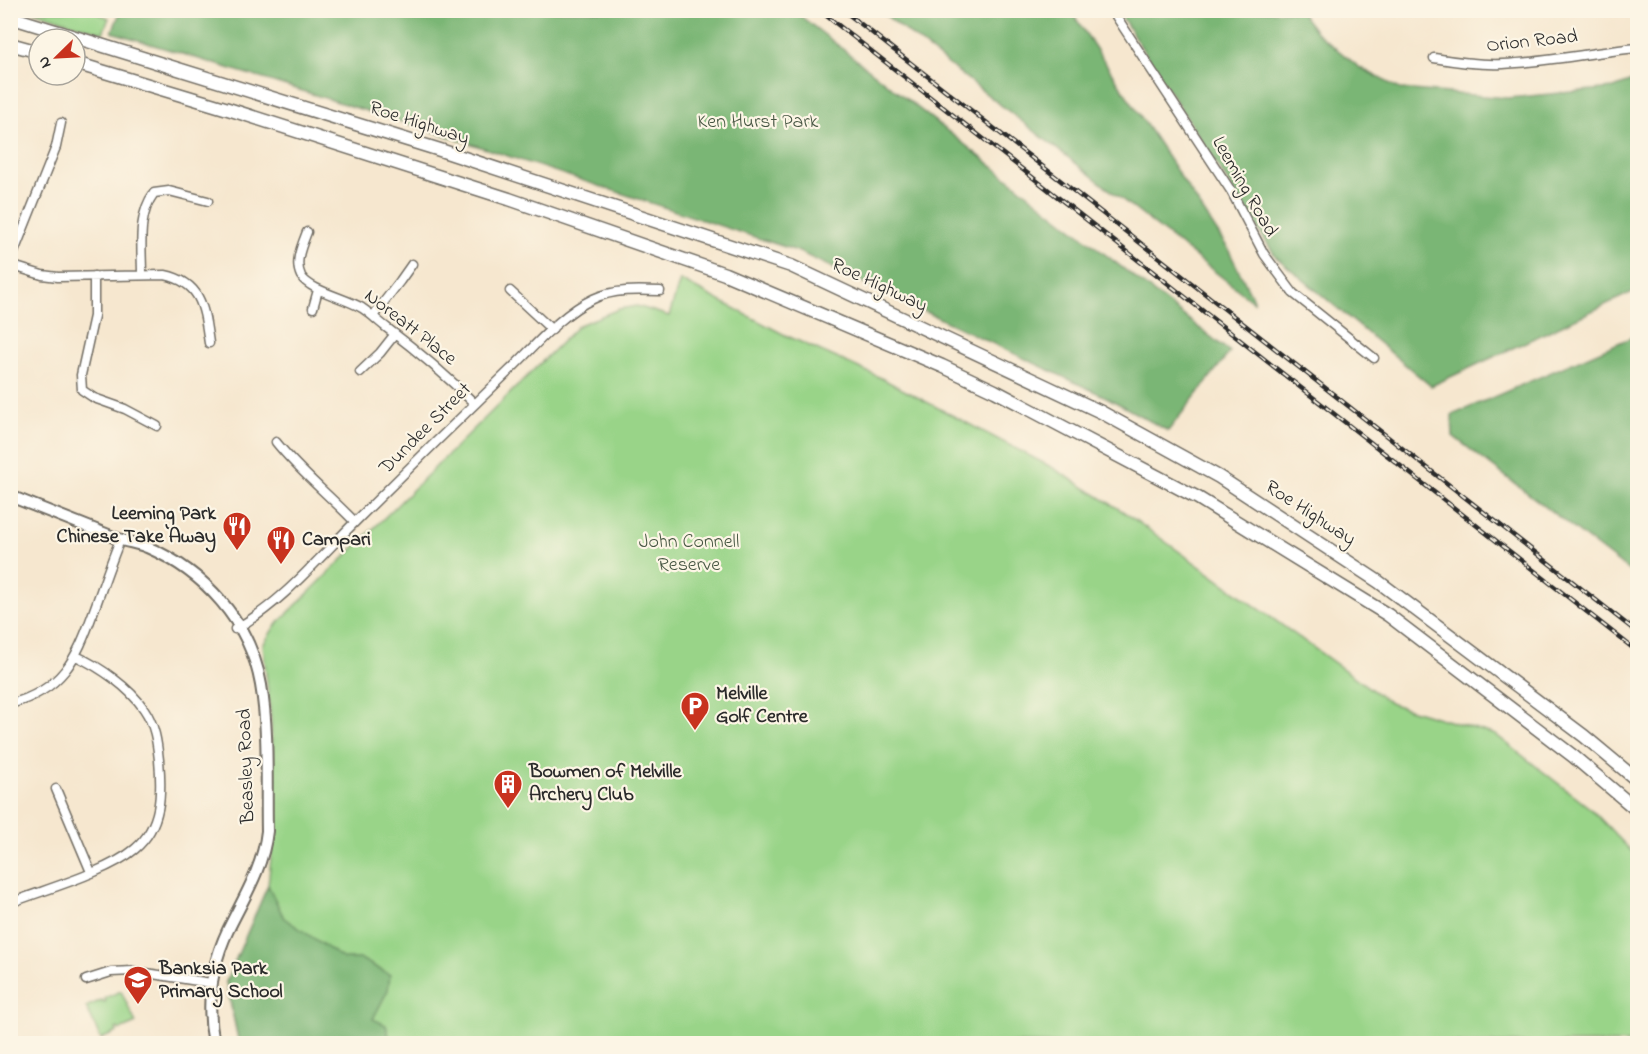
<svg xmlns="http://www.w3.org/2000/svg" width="1648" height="1054" viewBox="0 0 1648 1054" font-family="'Indie Flower',sans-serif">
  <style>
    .green { fill: #99d488; stroke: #62805a; stroke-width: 1.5 }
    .forest { fill: #7ab674; stroke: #527050; stroke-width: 1.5 }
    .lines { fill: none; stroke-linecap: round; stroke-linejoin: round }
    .minor-casing { stroke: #726d64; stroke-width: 11 }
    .major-casing { stroke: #726d64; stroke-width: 14 }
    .highway-casing { stroke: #726d64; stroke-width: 15 }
    .minor { stroke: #fff; stroke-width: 8 }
    .major { stroke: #fff; stroke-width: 10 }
    .highway { stroke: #fff; stroke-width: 12 }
    .rail-casing { stroke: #2b2b2b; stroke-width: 4.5 }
    .rail { stroke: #fcf5e5; stroke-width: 2; stroke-dasharray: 7; stroke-linecap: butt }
    .labels { text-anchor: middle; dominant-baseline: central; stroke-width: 4.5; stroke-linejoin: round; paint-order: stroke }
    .street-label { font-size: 20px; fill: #2b2b2b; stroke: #fcf5e5 }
    .park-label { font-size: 20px; fill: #465542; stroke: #fcf5e5 }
    .poi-label { font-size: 20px; font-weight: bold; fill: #2b2b2b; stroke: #fcf5e5; text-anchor: start }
  </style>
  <rect width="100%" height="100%" fill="#fcf5e5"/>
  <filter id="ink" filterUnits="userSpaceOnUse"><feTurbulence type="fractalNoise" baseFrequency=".0167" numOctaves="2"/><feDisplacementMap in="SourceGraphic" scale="12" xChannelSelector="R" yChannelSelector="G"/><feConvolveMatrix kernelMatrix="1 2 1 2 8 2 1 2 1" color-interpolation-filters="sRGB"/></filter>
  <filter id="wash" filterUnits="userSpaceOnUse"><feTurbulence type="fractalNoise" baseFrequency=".008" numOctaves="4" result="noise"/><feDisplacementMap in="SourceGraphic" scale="24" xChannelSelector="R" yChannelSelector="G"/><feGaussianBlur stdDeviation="1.35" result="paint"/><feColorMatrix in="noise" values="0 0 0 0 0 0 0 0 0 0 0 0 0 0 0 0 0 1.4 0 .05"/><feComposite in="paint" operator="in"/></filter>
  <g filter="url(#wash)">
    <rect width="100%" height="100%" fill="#f6e7cf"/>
    <path class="green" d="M32,11H98L97,13L109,18L103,33Z
      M680,280L785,335L879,377L1053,468L1124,512L1392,704L1496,735L1591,809L1637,857V1043L239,1044L226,982L268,885L274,830L271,721L263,645L275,626L579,325L619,309L637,306L669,316Z
      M121,991L136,1023L120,1030L118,1028L116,1029L117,1032L101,1039L86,1007L102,1000L104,1002L106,1001L105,998Z"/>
    <path class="forest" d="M121,10L794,11L1230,352L1168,431L1108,398L797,251L444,135L112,32Z
      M880,11H1071L1227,247L1255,303Z
      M1118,11H1300L1316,32L1359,67L1400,89L1508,98L1614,88L1637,79V290L1431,386L1276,257Z
      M1637,335V577L1453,436L1452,415Z
      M268,885L284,918L344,959H361L390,975L388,990L373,1019L386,1025L391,1043H239L226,982Z"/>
  </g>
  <g filter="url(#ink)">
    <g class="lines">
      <g class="minor-casing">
        <path id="minor" d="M1112,10L1231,191L1264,254L1293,293L1374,358
          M1434,58C1457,62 1480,65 1503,64C1548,62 1593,52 1638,48
          M307,232C302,245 294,262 301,276C310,291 346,298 362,308C371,314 379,322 387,328C419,352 447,376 475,404
          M10,262L56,147L61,123
          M10,265L42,275L58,277L165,275C203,283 204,310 209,343
          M142,275C142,247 137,216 154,193L169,191L208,201
          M94,276V316L81,375L82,390L94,398L125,409L157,426
          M510,291L552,330
          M313,308L318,290
          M373,316L400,281L412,264
          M360,372L380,353L395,334
          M276,442C299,471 329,495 355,522
          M235,629C281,604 317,560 354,523C405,472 457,421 510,370C535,346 561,314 593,299C613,289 638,290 660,291
          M10,704C62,690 76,660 93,613C102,589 110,564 120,540
          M56,789L91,872
          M10,903C46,889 108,872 135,849C162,826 162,793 159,760C157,742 155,725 144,709C129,687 100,667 76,656
          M86,980L111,972L133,971L211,983"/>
      </g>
      <g class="major-casing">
        <path id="major" d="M10,496C46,510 81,524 116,538C126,542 137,543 147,547C205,572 250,622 261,685C269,731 266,784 267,831C263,868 244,897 228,930C211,966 206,1004 214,1044"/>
      </g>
      <g class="highway-casing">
        <path id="highway" d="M10,17L440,150L791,266L1101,412L1219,477L1379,582L1584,736L1638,781
          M10,44L39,52
          M75,63L228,109L509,199L725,274L942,366L995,391L1198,498L1388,615L1573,756L1638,811"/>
      </g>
      <use href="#minor" class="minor"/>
      <use href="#major" class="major"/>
      <use href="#highway" class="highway"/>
      <g class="rail-casing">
        <path id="rail" d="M819,10L1638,652
          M843,10L1638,633"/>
      </g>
      <use href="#rail" class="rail"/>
    </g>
  </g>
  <defs>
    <g id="restaurant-pin" transform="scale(1.5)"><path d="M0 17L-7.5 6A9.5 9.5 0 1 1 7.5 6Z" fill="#c8321e" stroke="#fcf5e5"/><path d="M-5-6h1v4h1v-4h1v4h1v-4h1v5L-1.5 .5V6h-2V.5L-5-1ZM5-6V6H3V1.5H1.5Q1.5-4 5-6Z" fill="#fff"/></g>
    <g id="parking-pin" transform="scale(1.5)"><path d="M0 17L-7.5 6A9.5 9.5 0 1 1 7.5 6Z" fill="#c8321e" stroke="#fcf5e5"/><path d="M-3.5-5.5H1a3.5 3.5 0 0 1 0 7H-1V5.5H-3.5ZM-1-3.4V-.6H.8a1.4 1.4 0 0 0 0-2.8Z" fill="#fff"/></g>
    <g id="building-pin" transform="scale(1.5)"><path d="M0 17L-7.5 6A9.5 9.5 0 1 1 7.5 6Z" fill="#c8321e" stroke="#fcf5e5"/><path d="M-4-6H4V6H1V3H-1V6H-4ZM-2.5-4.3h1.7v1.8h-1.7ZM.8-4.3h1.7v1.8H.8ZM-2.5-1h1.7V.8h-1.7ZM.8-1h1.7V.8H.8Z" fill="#fff"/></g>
    <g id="school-pin" transform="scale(1.5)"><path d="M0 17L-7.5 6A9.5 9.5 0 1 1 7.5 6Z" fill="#c8321e" stroke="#fcf5e5"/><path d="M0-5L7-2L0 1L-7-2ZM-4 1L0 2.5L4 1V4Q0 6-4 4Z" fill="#fff"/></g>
  </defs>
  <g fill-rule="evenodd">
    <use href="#restaurant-pin" x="237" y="526"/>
    <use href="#restaurant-pin" x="281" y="540"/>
    <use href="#parking-pin" x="695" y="706"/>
    <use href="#building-pin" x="508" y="784"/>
    <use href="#school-pin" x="138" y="980"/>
  </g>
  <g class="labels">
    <g class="street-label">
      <text transform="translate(1532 42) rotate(-6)">Orion Road</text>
      <text transform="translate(419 124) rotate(18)">Roe Highway</text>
      <text transform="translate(1244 187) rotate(60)">Leeming Road</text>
      <text transform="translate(879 286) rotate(25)">Roe Highway</text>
      <text transform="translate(410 328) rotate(38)">Noreatt Place</text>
      <text transform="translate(426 429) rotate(-45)">Dundee Street</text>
      <text transform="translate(1310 514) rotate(33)">Roe Highway</text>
      <text transform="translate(247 766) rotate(-92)">Beasley Road</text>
    </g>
    <g class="park-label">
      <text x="758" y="122">Ken Hurst Park</text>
      <text x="689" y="542">John Connell<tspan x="689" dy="23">Reserve</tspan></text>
    </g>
    <g class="poi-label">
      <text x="216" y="514" text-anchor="end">Leeming Park<tspan x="216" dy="23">Chinese Take Away</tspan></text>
      <text x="302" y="540">Campari</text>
      <text x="716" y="694">Melville<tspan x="716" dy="23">Golf Centre</tspan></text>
      <text x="529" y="772">Bowmen of Melville<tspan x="529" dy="23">Archery Club</tspan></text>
      <text x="159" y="969">Banksia Park<tspan x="159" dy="23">Primary School</tspan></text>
    </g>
  </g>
  <rect width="1648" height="1054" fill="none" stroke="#fcf5e5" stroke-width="36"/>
  <g transform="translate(57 57) rotate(246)"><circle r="28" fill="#fcf5e5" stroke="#a8a49b" stroke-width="1.5"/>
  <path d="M0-4.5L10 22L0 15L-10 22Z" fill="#c8321e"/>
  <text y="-9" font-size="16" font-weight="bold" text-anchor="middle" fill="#2b2b2b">N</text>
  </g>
</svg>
